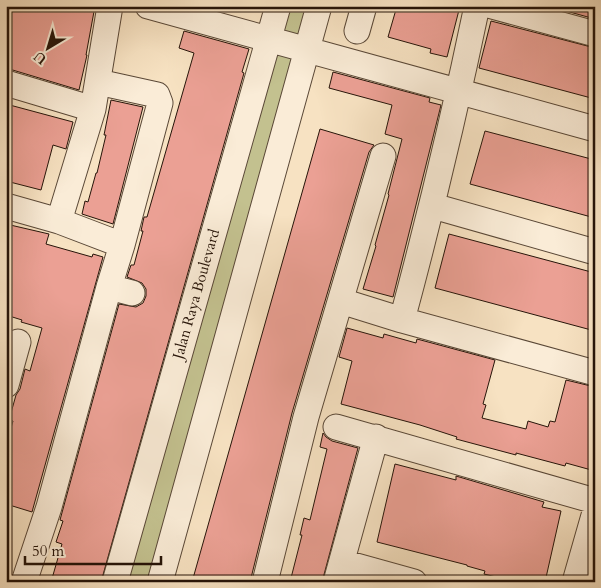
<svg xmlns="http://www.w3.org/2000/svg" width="601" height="588" viewBox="0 0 601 588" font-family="Cardo,serif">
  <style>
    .green { fill: #c3c18f; stroke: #746a4c }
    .building { fill: #eba094; stroke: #261409 }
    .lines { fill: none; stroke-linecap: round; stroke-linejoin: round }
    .minor-casing { stroke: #5a4837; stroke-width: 27 }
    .minor { stroke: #faecd7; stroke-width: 25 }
    .labels { text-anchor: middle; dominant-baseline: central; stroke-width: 4; stroke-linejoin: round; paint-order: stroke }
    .street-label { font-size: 15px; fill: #261409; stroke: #faecd7 }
  </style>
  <rect width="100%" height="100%" fill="#f7e2c2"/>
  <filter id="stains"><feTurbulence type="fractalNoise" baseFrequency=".004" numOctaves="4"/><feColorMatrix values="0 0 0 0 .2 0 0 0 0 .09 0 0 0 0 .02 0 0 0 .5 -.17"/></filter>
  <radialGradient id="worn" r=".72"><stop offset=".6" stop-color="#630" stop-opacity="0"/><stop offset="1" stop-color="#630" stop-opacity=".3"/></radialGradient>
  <path class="green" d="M278,6H319L160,582H115Z"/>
  <path class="building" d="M6,6H95L86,55H87L79,90L6,68Z
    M397,6H460L447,57L430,53L431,49L388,37Z
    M548,6H595V19Z
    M491,21L595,48V99L479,68Z
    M184,31L249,49L242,72L244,73L101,582H51L62,544L56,542L63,521L60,520L119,304L136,307L143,303L146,296V289L142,283L127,277L131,265H134L143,231H141L144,217H147L194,53L179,48Z
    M333,72L430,98L429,102L441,105L393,297L363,289L376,246L375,245L389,195L388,194L402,139L385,134L392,105L329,88Z
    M111,100L143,107L113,224L82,214L85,201L88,202L96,173H97L106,135H104Z
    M6,104L73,122L66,149L53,145L41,190L6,181Z
    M320,129L374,145L369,152L292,413L250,582H192Z
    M485,131L595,160V218L470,184Z
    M6,224L49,234L46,244L92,257L93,254L103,257L32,512L6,504V445L13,421L9,420L16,395L20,389L25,369L30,371L42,328L21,322L22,320L6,315Z
    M449,234L595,273V331L435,288Z
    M347,328L383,338L384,334L416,343L417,339L495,360L483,404L486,405L482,418L526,429L528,421L548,427L550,421L555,422L566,380L595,387V471L566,463L565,466L516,453V455L456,439L457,437L420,425L341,404L352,361L339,357Z
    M323,433L326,437L332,441L358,448L322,582H307L291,578L302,535H300L304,518L310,520L327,449L320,447Z
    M395,464L456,480V476L544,502L542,507L561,511L545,582H516L484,574L485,571L467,566V565L377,542Z"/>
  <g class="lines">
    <g class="minor-casing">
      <path id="minor" d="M148,6L595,129
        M492,6L595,34
        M357,31L364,6
        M6,83L93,109
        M6,206L59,221L122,245
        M433,206L595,252
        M59,221L93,109L110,6
        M109,287L132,293
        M341,301L402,320L595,373
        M402,320C430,216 455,112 477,6
        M6,385L18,342
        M336,427L595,501
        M342,562L414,582
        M24,582L49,507L109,287L122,245L160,103L157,95L98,82
        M115,582L278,6
        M160,582L319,6
        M265,582L306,417L383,156
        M336,582L376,437
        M575,582L595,512"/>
    </g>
    <use href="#minor" class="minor"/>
  </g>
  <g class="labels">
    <g class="street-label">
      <text transform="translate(196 294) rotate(-74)">Jalan Raya Boulevard</text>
    </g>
  </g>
  <rect width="601" height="588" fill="none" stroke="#f7e2c2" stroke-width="25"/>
  <rect x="8" y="8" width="586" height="573" fill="none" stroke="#261409" stroke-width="2.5"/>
  <rect x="12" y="12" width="576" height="563" fill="none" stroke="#261409"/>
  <g transform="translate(48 48) rotate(218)" stroke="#faecd7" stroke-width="4" paint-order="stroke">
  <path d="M0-4L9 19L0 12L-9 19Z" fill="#261409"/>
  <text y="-8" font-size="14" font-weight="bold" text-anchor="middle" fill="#261409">U</text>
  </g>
  <path d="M25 556v8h136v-8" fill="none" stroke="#261409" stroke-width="2.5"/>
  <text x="32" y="556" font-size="15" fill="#261409" stroke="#faecd7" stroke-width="4" paint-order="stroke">50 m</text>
  <rect width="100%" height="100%" filter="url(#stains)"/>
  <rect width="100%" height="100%" fill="url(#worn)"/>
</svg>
